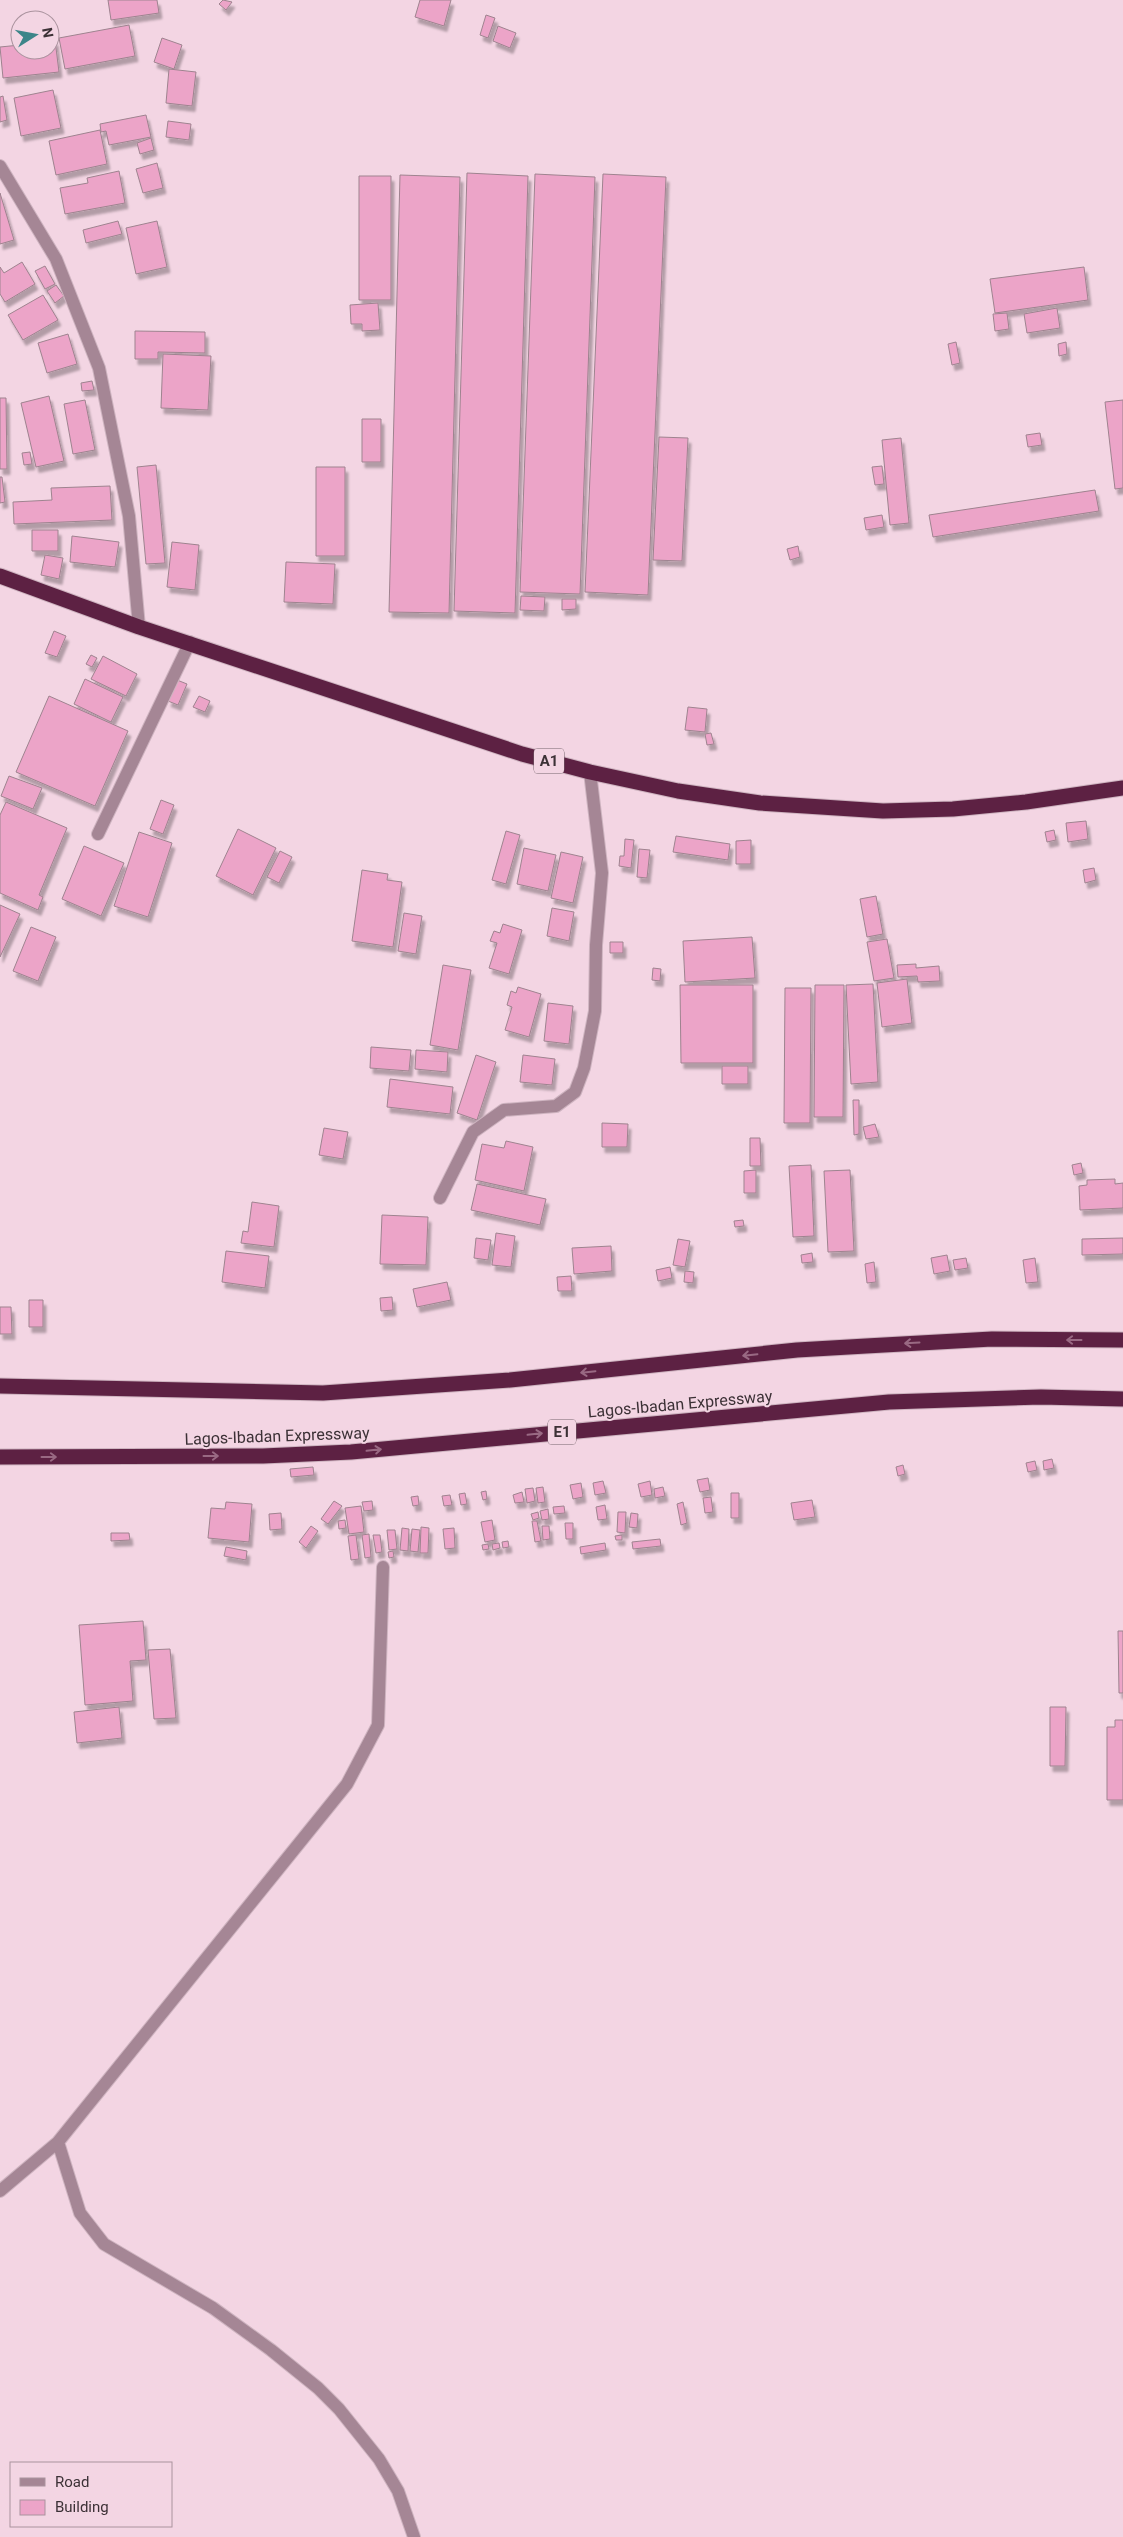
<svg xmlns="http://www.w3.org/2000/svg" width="1123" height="2537" viewBox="0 0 1123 2537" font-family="Roboto,sans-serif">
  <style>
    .building { fill: #eca4c8; stroke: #9e838f; filter: url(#shadow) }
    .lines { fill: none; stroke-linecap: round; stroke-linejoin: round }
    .minor-casing { stroke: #ceb4c0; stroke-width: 14 }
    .highway-casing { stroke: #ceb4c0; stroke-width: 17 }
    .minor { stroke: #a58695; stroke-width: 12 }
    .highway { stroke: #5d2143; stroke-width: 15 }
    .oneway { stroke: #996983 }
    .labels { text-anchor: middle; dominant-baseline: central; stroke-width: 4; stroke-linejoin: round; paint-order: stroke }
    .shield { fill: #f3d5e3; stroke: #73626a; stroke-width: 1 }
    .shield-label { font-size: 15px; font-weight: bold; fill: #3c3136 }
    .street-label { font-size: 16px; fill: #3c3136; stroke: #f3d5e3 }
  </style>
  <defs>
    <filter id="shadow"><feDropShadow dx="3" dy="5.5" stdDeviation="1" flood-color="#0004"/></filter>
  </defs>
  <rect width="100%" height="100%" fill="#f3d5e3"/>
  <path class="building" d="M108,0H157L159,13L111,20Z
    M223,0L232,2L226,10L219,4Z
    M420,0H451L444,26L415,17Z
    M486,15L495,18L488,38L480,35Z
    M129,25L135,56L65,69L59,38Z
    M498,26L516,33L510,48L493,41Z
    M162,38L182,45L174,69L154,62Z
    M55,40L59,72L3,78L0,47L20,45V50H50V41Z
    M169,69L196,72L192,106L166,103Z
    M53,90L61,128L21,136L14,98Z
    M3,96L7,120L0,122V97Z
    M146,115L151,137L109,145L106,131L101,132L100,124Z
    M168,121L191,124L189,140L166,137Z
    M100,130L107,164L56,175L49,141Z
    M151,138L154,150L140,154L137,143Z
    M157,163L163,188L143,193L136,169Z
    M119,171L125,203L65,214L60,188L88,183L87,178Z
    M467,173L528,176L515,613L454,611Z
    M535,174L595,177L580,594L520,592Z
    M603,174L666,177L648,595L585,592Z
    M400,175L460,177L449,613L389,612Z
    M359,176H391V300H359Z
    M0,193L14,240L0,244Z
    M118,221L122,234L86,243L83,230Z
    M157,221L167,267L136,274L126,228Z
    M22,262L35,284L5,302L0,294V267L4,273Z
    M45,266L55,284L45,289L35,271Z
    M1084,267L1088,300L995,313L990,279Z
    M56,285L64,296L55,303L47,291Z
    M43,295L58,320L23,340L8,315Z
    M378,303L380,330L362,331V324H351L350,305Z
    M1057,308L1060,328L1027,333L1024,314Z
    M1007,313L1009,329L995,331L993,314Z
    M135,331L205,332V353L158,352V359H135Z
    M68,334L77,364L47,373L38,343Z
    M956,342L960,363L952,365L948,344Z
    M1066,342L1067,354L1059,356L1058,344Z
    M163,354L211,356L208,410L161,408Z
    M92,381L94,390L82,391L81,383Z
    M49,396L64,461L36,467L21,403Z
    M0,398H6L7,469H0Z
    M85,400L95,450L73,454L64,404Z
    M1123,400V488L1115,489L1105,402Z
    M362,419H381V462H362Z
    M1040,433L1042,445L1028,447L1026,435Z
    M659,437L688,438L682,561L653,560Z
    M901,438L909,523L890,525L882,440Z
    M30,452L32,464L24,465L22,453Z
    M156,465L165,563L146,564L137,467Z
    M882,466L884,484L875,485L872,467Z
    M316,467H345V556H316Z
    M0,477H2L5,502L0,503Z
    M110,486L112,520L14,524L13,502L52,500L51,488Z
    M1095,490L1099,511L933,537L929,515Z
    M882,515L884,527L866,530L864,518Z
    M32,530H58V551H32Z
    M72,536L119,542L115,567L70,562Z
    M172,542L199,545L195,590L167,587Z
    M798,546L800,557L790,560L787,549Z
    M45,555L63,558L59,579L41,575Z
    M286,562L335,564L333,604L284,602Z
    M521,596L545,597L544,611L520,610Z
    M562,599H576V609L562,610Z
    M54,631L66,636L57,657L45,653Z
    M91,655L97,658L92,667L86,664Z
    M103,656L137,674L126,696L91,679Z
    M85,679L123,697L111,722L74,704Z
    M177,680L187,684L178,705L168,701Z
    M49,696L128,731L95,806L16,772Z
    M199,696L210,701L205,712L193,707Z
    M688,707L707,709L705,732L685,730Z
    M711,733L714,744L707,745L705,734Z
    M9,776L42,788L33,809L1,796Z
    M161,800L174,805L163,834L150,829Z
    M6,802L67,828L39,895L43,897L38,910L0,893V815Z
    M1086,821L1088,839L1068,842L1066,823Z
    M238,829L276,848L253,895L216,876Z
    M1054,830L1056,840L1047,842L1045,832Z
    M506,831L520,835L506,884L492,880Z
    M139,832L172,843L148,917L114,906Z
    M676,836L730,844L728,860L673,852Z
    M625,839L634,840L631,868L619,866L620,856H624Z
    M751,840V864H736V841Z
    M84,846L124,863L101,916L62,899Z
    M524,848L556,855L548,891L517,884Z
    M639,849L650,850L647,878L637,877Z
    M280,851L292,857L279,883L267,877Z
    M561,852L583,857L573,903L551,898Z
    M1094,868L1096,880L1085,883L1083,870Z
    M362,870L388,874L387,880L402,882L393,947L352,941Z
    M876,896L883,934L867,937L860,899Z
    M0,905L20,914L0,957Z
    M552,908L574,912L569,941L547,936Z
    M404,913L422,916L416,954L398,951Z
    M503,924L522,930L509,974L489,968L497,943L490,941L494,931L500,933Z
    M31,927L56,937L38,981L13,971Z
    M752,937L755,978L685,982L683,941Z
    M887,939L894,978L874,981L867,942Z
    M610,942H623V953H610Z
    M916,964V968L939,966L940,981L918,982L917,976L898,977L897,965Z
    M443,965L471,970L458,1050L430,1045Z
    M653,968L661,969L660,981L652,980Z
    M907,979L912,1023L882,1027L877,983Z
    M873,984L878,1082L851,1084L846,985Z
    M680,985H753V1063H681Z
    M815,985H844L843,1117H814Z
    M518,987L541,994L529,1037L505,1030L512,1007L507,1005L511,991L516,993Z
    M785,988H811L810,1123H784Z
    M548,1003L573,1006L569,1044L544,1041Z
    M371,1047L411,1050L409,1071L370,1068Z
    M416,1050L448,1052L447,1072L415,1069Z
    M476,1055L496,1062L477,1120L457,1113Z
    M523,1055L555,1059L552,1085L520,1082Z
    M722,1066H748V1084H722Z
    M390,1079L453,1087L450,1114L387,1107Z
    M853,1100H859V1134L854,1135Z
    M602,1123L628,1124L627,1147H602Z
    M875,1124L879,1137L866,1139L863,1127Z
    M324,1128L348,1132L343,1159L319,1155Z
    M750,1138H760L761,1166H750Z
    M506,1141L533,1147L524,1191L475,1180L482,1144L504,1148Z
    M1081,1163L1083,1173L1074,1175L1072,1165Z
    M811,1165L814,1236L793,1237L789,1166Z
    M756,1170V1193H744V1171Z
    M850,1170L854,1251L828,1252L824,1171Z
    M1115,1179V1184L1123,1183V1208L1080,1210L1079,1186L1087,1185V1180Z
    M477,1184L546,1199L540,1225L471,1210Z
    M252,1202L279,1206L274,1247L241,1243L243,1231L248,1232Z
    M382,1215L428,1217L426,1265L380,1264Z
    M743,1220L744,1226L735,1227L734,1221Z
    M496,1233L515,1236L511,1267L492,1265Z
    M476,1238L491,1240L488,1260L474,1258Z
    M1123,1238V1254L1082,1255V1239Z
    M678,1239L690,1241L685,1267L673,1265Z
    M611,1246L612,1271L574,1274L572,1248Z
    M226,1251L269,1256L265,1288L222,1282Z
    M812,1253L813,1262L802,1263L801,1255Z
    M947,1255L950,1271L934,1274L931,1258Z
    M966,1258L968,1268L955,1270L953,1260Z
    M1035,1258L1038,1282L1026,1283L1023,1260Z
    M874,1262L876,1282L867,1283L865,1264Z
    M670,1267L672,1278L658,1281L656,1270Z
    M685,1271L694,1272L693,1283L684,1282Z
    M571,1276L572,1291H558L557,1277Z
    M447,1282L451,1300L417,1307L413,1289Z
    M392,1297L393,1310L381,1311L380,1298Z
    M29,1300H43V1327H29Z
    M0,1307H11L12,1334H0Z
    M1052,1459L1054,1468L1044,1470L1043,1461Z
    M1035,1461L1037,1470L1028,1472L1026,1463Z
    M903,1465L905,1474L898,1476L896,1467Z
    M313,1467L314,1475L291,1477L290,1469Z
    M708,1478L710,1490L700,1492L697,1480Z
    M603,1481L606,1493L595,1495L593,1483Z
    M650,1481L652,1495L641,1497L638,1484Z
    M581,1483L583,1497L573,1499L570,1485Z
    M543,1487L545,1502L538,1503L536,1488Z
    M663,1487L665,1496L655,1498L654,1489Z
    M533,1488L535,1501L527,1503L525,1489Z
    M486,1491L487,1499L483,1500L481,1492Z
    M522,1492L524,1502L515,1503L513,1495Z
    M465,1493L467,1504L461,1505L459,1494Z
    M731,1493H739V1518H731Z
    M450,1495L452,1505L444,1506L442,1496Z
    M418,1496L419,1505L413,1506L411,1497Z
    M711,1497L713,1512L705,1513L703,1498Z
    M812,1500L815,1517L794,1520L791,1503Z
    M334,1501L342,1506L328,1524L321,1519Z
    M372,1501L373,1510L364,1511L362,1502Z
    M226,1502L252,1504L249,1542L208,1538L211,1508L225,1509Z
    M683,1502L687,1523L681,1525L677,1504Z
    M605,1505L607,1519L598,1520L596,1507Z
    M361,1506L364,1532L349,1534L345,1508Z
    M564,1506L565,1513L554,1514L553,1507Z
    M548,1509L549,1519L542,1520L540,1511Z
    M538,1512L539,1518L533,1520L531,1514Z
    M618,1512H626L625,1533L617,1532Z
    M281,1513L282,1529L270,1530L269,1514Z
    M631,1513L638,1514L637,1528L629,1527Z
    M345,1520L346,1528L339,1529L338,1521Z
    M492,1520L495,1540L485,1542L481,1522Z
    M532,1521H537L541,1541L535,1542Z
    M565,1523H573V1539H566Z
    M311,1526L318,1531L306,1548L299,1542Z
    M542,1526H549L550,1539L543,1540Z
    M421,1527L429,1528L428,1553H420Z
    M402,1528L409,1529L408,1551L400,1550Z
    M454,1528L455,1548L445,1549L443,1529Z
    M412,1529L420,1530L418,1552L410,1551Z
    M387,1530H395L397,1549L389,1550Z
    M111,1533H129L130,1540L111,1541Z
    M369,1534L371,1557L365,1558L362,1535Z
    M356,1535L359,1559L351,1560L348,1536Z
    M373,1535H380L382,1552L376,1553Z
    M622,1535V1540H616L615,1536Z
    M660,1539L661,1546L633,1549L632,1542Z
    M508,1541L509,1547L503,1548L502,1542Z
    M499,1543L500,1548L493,1550L492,1544Z
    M605,1543L606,1550L581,1554L580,1547Z
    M488,1544L489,1549L483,1550L482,1545Z
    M226,1547L247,1551L246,1560L224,1556Z
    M393,1551L394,1557L389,1558L388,1552Z
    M143,1621L146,1660L130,1661L133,1701L85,1705L79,1625Z
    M1118,1631H1123V1693H1119Z
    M170,1649L176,1718L154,1719L148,1650Z
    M119,1707L122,1738L77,1743L74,1712Z
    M1050,1707H1066L1065,1766H1050Z
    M1115,1720H1123V1800H1107V1727H1115Z"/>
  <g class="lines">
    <g class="minor-casing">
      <path id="minor" d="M0,166L56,259L99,368L129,516L139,627
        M98,834L190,642
        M440,1198L473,1132L504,1110L556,1106L575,1092L584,1068L595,1011L596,945L602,873L590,772
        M58,2142L80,2213L104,2244L213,2308L271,2350L318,2388L339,2409L379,2459L398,2491L414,2537
        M0,2191L58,2142L347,1784L378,1725L383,1567"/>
    </g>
    <g class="highway-casing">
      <path id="highway" d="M0,576L139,627L522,754L590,772L678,791L760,803L883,811L953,809L1026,802L1123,788
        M0,1386L323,1393L510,1380L797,1350L866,1346L992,1339L1123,1340
        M0,1457L263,1456L351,1452L889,1402L1041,1397L1123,1399"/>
    </g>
    <use href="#minor" class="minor"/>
    <use href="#highway" class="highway"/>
  </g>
  <defs><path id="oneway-shaft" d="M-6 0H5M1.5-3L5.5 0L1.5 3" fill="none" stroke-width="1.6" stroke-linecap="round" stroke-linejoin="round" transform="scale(1.25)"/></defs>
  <g class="oneway">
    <use href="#oneway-shaft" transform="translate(1074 1340) rotate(-180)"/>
    <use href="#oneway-shaft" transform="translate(912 1343) rotate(177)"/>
    <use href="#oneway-shaft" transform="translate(750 1355) rotate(174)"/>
    <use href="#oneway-shaft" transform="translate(588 1372) rotate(174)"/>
    <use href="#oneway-shaft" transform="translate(535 1434) rotate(-6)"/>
    <use href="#oneway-shaft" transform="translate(374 1450) rotate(-6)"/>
    <use href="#oneway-shaft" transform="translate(211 1456)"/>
    <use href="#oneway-shaft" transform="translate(49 1457)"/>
  </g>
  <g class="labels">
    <g class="shield">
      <rect x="534" y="748.5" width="30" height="25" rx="4"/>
      <rect x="548" y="1419.5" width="28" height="25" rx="4"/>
    </g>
    <g class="shield-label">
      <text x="549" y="761">A1</text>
      <text x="562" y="1432">E1</text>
    </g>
    <g class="street-label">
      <text transform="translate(680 1404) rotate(-5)">Lagos-Ibadan Expressway</text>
      <text transform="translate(277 1436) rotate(-2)">Lagos-Ibadan Expressway</text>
    </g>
  </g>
  <rect x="10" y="2462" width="162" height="65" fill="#f3d5e3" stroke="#aa939e"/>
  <rect x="20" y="2478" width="25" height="8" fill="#a58695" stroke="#aa939e"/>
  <text x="55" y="2487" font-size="15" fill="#3c3136">Road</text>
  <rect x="20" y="2500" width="25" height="15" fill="#eca4c8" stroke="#aa939e"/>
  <text x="55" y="2512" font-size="15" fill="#3c3136">Building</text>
  <g transform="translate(35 35) rotate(79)"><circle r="24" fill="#f3d5e3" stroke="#aa939e"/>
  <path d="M0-4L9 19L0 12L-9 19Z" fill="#3c8589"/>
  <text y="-8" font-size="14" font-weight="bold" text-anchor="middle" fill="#3c3136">N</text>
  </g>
</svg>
